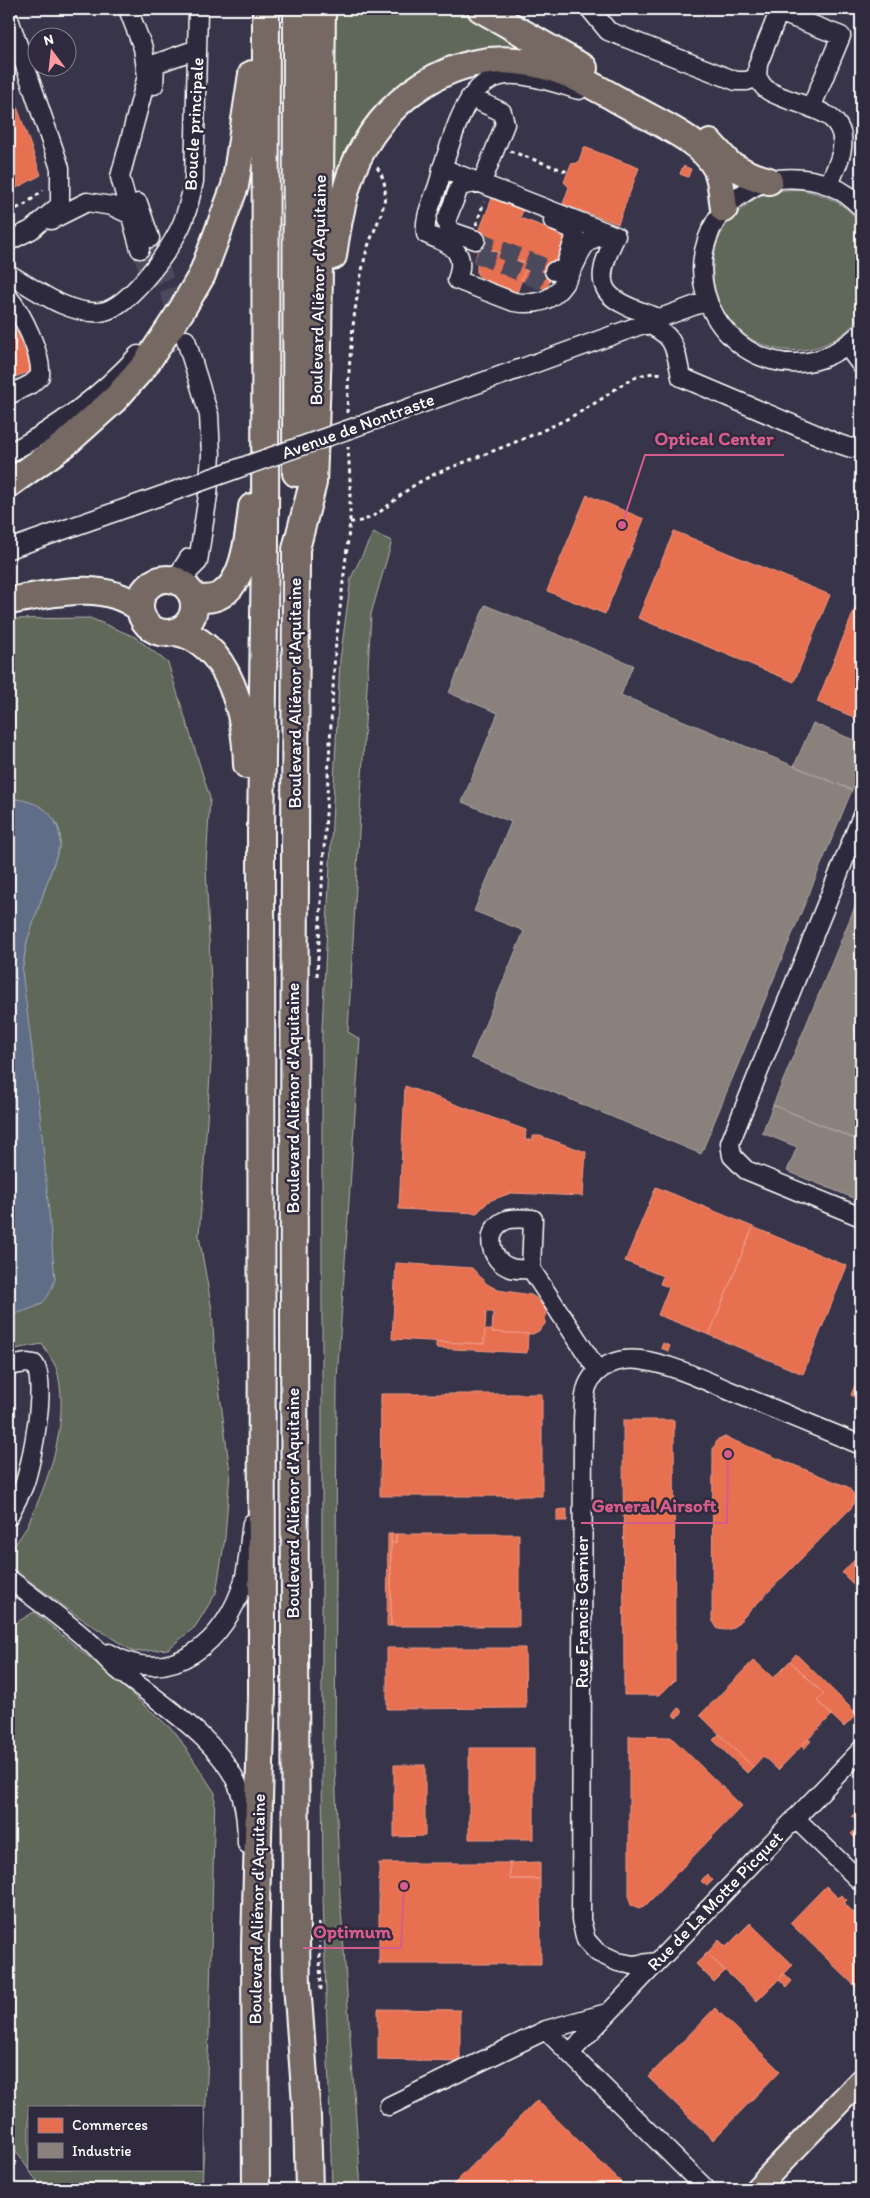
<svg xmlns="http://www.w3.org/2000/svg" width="870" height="2198" viewBox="0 0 870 2198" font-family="Itim,sans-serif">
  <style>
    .green { fill: #61675a; stroke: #b0b3ac; fill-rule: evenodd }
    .water { fill: #5e6d86; stroke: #9ea7b6 }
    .shops { fill: #e76f51; stroke: #ee9a85 }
    .industry { fill: #8a817c; stroke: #ada7a3 }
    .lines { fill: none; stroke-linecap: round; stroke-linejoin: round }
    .minor-tunnel { stroke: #4c485b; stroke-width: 18; stroke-dasharray: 18 9; stroke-linecap: butt }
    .minor-casing { stroke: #fff; stroke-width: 21 }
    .major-casing { stroke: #fff; stroke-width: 26 }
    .highway-casing { stroke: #fff; stroke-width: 30 }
    .path { stroke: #fff; stroke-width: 3; stroke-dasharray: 4 4; stroke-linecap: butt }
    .minor { stroke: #2f2a3d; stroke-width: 18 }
    .major { stroke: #766964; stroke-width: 22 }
    .highway { stroke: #766964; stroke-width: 26 }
    .minor-bridge-casing { stroke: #fff; stroke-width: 21; stroke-linecap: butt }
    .minor-bridge { stroke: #2f2a3d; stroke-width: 18 }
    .labels { text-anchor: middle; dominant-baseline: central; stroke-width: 5; stroke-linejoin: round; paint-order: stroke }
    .street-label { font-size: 18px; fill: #fff; stroke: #2f2a3d }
    .leader { fill: none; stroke: #d45d8c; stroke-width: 2 }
    .callout-dot { fill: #d45d8c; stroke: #2f2a3d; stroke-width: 2 }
    .callout-label { font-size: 19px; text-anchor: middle; font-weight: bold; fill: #d45d8c; stroke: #2f2a3d; stroke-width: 5; stroke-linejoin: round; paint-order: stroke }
  </style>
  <rect width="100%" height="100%" fill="#383449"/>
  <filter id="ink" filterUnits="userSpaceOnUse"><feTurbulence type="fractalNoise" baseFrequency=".02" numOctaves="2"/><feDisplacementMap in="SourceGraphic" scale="10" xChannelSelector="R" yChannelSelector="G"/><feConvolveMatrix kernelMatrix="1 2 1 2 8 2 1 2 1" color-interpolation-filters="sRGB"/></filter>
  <g filter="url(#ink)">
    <path class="green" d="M333,9H459L538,53L445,62L332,195Z
      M799,189C822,194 847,202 860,225C864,232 861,301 861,314C856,321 850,329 843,334C783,377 702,331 714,256C716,242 723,226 734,216C744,206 757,195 772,192C780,190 790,190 799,189Z
      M373,533L392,541L371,614L348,1032L360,1039L337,1379L335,1767L340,1895L361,2189H332L323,1896L322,1759V1028L340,660L351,578Z
      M90,618L135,637L168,663L210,798L206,866L213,1033L199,1236L212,1310L215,1356L230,1472L225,1538L216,1593L195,1627L168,1649L134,1652L76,1615L9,1566C9,1546 19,1542 27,1526C49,1480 69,1425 58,1374C56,1364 47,1353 42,1344L9,1350V1316L42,1304L22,971L27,941L60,845C60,840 61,834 59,829C53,810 27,800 9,798V619Z
      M34,1612L96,1663L176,1733L215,1793L209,2033L202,2189H42L9,2141V1627ZM29,2107H201V2169H29Z"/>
    <path class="water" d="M9,798C39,801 60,812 60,845L27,941L22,971L40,1113L55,1279C46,1309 36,1306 9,1316Z"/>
    <path class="shops" d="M9,84L41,175L9,192Z
      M584,147L639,168L618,224L563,204L569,187L564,182L571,164L578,163Z
      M683,166L691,169L688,177L680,174Z
      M493,196L524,207L520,218L567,235L553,274L474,244Z
      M480,245L537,267L535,274L525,270L517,293L486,282L477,274V263L474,262Z
      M537,267L552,273L546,289L521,280L525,270L535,274Z
      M17,331L32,371L9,379V335Z
      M587,495L644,519L605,614L547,591Z
      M674,531L830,595L794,682L638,618Z
      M856,606L861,608V720L817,702Z
      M405,1086L526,1130L525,1140H533V1136H540L586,1152L583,1196L511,1193L489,1201L477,1213L399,1209Z
      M656,1187L753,1227L709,1335L658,1315L669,1287L660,1284L663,1276L625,1261Z
      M753,1227L847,1266L803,1374L709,1335Z
      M396,1263L472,1268L487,1284L498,1290L531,1295L536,1298L543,1306L546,1312L545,1324L540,1330L533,1334L492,1332L493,1312H486L484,1344L392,1339Z
      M485,1330H492V1332L528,1334L527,1353L436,1348V1342L484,1344Z
      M663,1343L670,1346L668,1351L661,1348Z
      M861,1371V1400L851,1395Z
      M381,1394H542V1496H380Z
      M623,1420H674L675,1680L660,1695H624Z
      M725,1437L848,1487L855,1496L852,1507L733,1628L726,1630L718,1629L712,1620L713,1449L718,1439Z
      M567,1509V1521H557V1510Z
      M388,1534H391V1626H387Z
      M391,1534H396V1543H391Z
      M396,1534H519V1626H391V1543H396Z
      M861,1553V1592L842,1573Z
      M387,1648H525L526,1708L387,1709Z
      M796,1654L857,1714L844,1727L817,1701L824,1694L790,1661Z
      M754,1660L773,1678L790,1661L824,1694L817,1701L832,1715L778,1770L763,1756L753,1767L700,1715Z
      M679,1708L683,1712L676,1718L673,1715Z
      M719,1734L753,1767L747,1773L713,1740Z
      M629,1736L671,1737L742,1806L646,1905L639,1908L631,1905L629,1899Z
      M808,1739L811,1741L804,1749L801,1746Z
      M469,1748H534V1839H469Z
      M394,1765H425V1836L394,1837Z
      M861,1806V1844L851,1834L861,1824L852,1816Z
      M540,1862V1879H510V1863Z
      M379,1863H510V1879H540L541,1964H379Z
      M707,1874L713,1880L707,1886L701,1881Z
      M826,1886L838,1898L841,1895L847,1900L844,1903L861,1920V1988L859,1990L790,1923Z
      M750,1923L793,1965L757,2001L707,1953L719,1940L726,1947Z
      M707,1953L725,1971L714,1982L696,1964Z
      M784,1973L792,1981L787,1987L779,1979Z
      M715,2008L780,2071L713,2140L648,2077Z
      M378,2009L460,2010V2062L378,2060Z
      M537,2100L591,2153L628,2189H449Z"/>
    <path class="industry" d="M485,605L633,665L621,695L852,790L701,1154L471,1058L524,931L474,911L511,822L462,802L498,713L449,693Z
      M813,723L861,743V767L852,790L794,766Z
      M861,892V1126L856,1139L773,1105Z
      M773,1105L861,1142V1201L787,1171L797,1147L762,1133Z"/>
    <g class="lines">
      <path class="minor-tunnel" d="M150,238L180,323
        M476,240L554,271
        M140,249L154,286
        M477,254L548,284
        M167,322L177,350"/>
      <g class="minor-casing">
        <path id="minor" d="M128,9L143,48L147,76L120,177L140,249
          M590,9L608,31L736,81H747L757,77
          M780,9L758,64L757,77C760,81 762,86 766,89C790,107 848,105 842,148C841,160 834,172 829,184
          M779,12L841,36L811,108
          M9,19L60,168V205L31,230L9,241
          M154,85L155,64L197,49
          M579,90C559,84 537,76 516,75C466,71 456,131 442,168C440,191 423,211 426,234C450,244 468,250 457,280L514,302C551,308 562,291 577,260C580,252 584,243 593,239C599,236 609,237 616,236
          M470,97L502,112L505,124L482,182L464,185L459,188L446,221L450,231L476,240
          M442,168L616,236C587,293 607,300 659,318
          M138,203L150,238
          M861,207C838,183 810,176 778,179C760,181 745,191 732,202C720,212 712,225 707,240C683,311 752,383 823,358C838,352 850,343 861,333
          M51,220L87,202L112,206L129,214
          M553,221L572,229L575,237L565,267L562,271H554
          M9,274C35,289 68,315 100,312C126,310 166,255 178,232C187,216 190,198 194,181L198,9
          M9,298C23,315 42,354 40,376L31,384L9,395
          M644,323C675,334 675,347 681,377L839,444L851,448L861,446
          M847,346L861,365
          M522,368L707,301
          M9,453C57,428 101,395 138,355
          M9,549L132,506
          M168,578L180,572L189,558
          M184,584L189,571L198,562L208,495L211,455L209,415L186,340
          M861,818L730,1143L732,1156L746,1170L861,1217
          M531,1269C525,1269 517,1270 511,1268C489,1262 483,1229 506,1220C514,1217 525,1219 533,1219L531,1269L598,1371
          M9,1366L26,1363L34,1364C48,1380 32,1463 24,1485C20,1495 14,1505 9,1516
          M9,1579C35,1599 62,1618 87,1640C98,1649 107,1660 117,1669C158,1702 229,1744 242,1798C246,1813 247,1829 247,1844
          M109,1653C171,1690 227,1641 244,1580C249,1562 249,1541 252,1523
          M795,1818L861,1882
          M657,1962L633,1965L618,1962L597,1952L586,1940L581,1920L583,1422C584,1396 583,1376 610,1364C619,1360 630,1359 640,1360C671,1364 702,1379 730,1391C774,1409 818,1427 861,1445
          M546,2030L706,2189
          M570,2053L861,1750
          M389,2106L546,2030L607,2013"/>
      </g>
      <g class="major-casing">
        <path id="major" d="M756,2189L861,2080"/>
      </g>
      <g class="highway-casing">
        <path id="highway" d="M481,9L584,68
          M710,143L729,164L750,175L769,181
          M333,256C337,227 342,198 352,171C381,99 453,48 531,63C567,69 600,90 631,107C658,123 701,140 716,168C722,180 722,196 724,209
          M296,473L297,9
          M9,484L65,444L115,399L145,365L181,311L202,275L235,186L252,74
          M140 606a27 27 0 1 1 54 0a27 27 0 1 1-54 0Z
          M193,597C243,611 248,542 252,507
          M9,601C52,594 102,579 139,608
          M175,632C230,641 246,718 247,765
          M256,2189L255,1944L262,1693L261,831L265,546L266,9
          M309,2189L307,2116L297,1985L296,1941C293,1477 293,1013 296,549L313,483L318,350L322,9"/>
      </g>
      <path class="path" d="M510,151L568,172
        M9,212L26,204L43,190
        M476,225L484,202
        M347,413C349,359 353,305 366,253C371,234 384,215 385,194C386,184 382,174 376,166
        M350,522C377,523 396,495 418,483C434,473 453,467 470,460C513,443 557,427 595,403C618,389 636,369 663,374
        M317,976L335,652L350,522V478L348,447
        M319,1922L321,1994"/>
      <use href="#minor" class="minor"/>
      <use href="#major" class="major"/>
      <use href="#highway" class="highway"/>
      <g class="minor-bridge-casing">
        <path id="minor-bridge" d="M132,506L522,368"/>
      </g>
      <use href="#minor-bridge" class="minor-bridge"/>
    </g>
  </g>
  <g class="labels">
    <g class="street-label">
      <text transform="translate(194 124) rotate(-87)">Boucle principale</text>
      <text transform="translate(318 290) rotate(-89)">Boulevard Aliénor d'Aquitaine</text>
      <text transform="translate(358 426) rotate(-20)">Avenue de Nontraste</text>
      <text transform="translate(295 693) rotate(-90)">Boulevard Aliénor d'Aquitaine</text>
      <text transform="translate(293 1098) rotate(-90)">Boulevard Aliénor d'Aquitaine</text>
      <text transform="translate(293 1503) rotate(-90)">Boulevard Aliénor d'Aquitaine</text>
      <text transform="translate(582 1612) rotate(-90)">Rue Francis Garnier</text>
      <text transform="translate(715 1901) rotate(-46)">Rue de La Motte Picquet</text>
      <text transform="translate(257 1909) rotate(-89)">Boulevard Aliénor d'Aquitaine</text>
    </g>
  </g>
  <path class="leader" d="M622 525L645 455H784M728 1454L727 1523H581M404 1886L401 1948H303"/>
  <g class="callout-dot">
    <circle cx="622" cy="525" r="5"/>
    <circle cx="728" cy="1454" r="5"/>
    <circle cx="404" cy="1886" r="5"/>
  </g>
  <g class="callout-label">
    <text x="714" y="445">Optical Center</text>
    <text x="654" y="1512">General Airsoft</text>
    <text x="352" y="1938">Optimum</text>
  </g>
  <rect width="870" height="2198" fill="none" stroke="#2f2a3d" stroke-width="30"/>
  <rect x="15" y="15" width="840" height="2168" fill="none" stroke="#fff" stroke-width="2" filter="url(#ink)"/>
  <rect x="28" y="2106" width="175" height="65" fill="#2f2a3d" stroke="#827f8b"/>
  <rect x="38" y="2118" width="25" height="15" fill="#e76f51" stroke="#827f8b"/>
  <text x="72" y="2130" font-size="15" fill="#ffffff">Commerces</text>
  <rect x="38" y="2143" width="25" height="15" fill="#8a817c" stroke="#827f8b"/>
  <text x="72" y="2156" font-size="15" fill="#ffffff">Industrie</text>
  <g transform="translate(52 52) rotate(345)"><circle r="24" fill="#2f2a3d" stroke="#827f8b"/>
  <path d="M0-4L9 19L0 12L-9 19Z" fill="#ff9aa2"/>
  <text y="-8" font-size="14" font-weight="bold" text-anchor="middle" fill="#ffffff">N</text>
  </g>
</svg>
